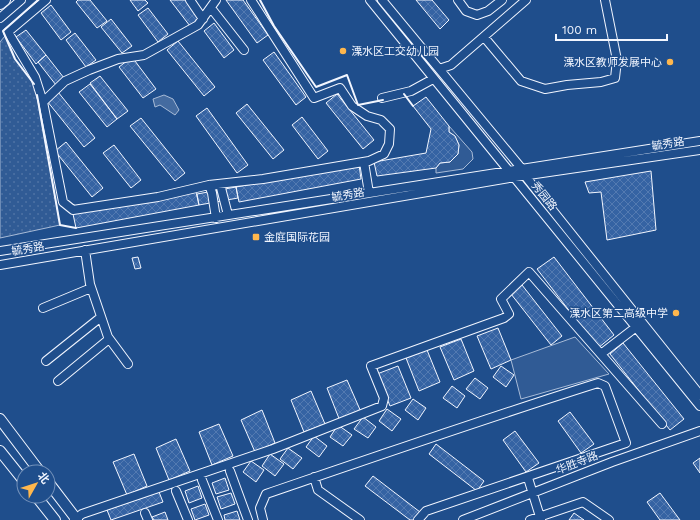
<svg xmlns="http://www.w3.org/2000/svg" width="700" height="520" viewBox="0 0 700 520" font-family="'Work Sans','Noto Sans SC',sans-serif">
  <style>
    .built { fill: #305b95; stroke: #a8bbd7 }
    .park { fill: url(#park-dots); stroke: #a8bbd7 }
    .water { fill: #446ba0; stroke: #a8bbd7 }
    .building { fill: url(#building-cross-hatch); stroke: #f2f6ff }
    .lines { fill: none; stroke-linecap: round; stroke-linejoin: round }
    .minor-casing { stroke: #f2f6ff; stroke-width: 10 }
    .major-casing { stroke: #f2f6ff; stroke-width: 12 }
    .minor { stroke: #1f4e8c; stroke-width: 8 }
    .major { stroke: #1f4e8c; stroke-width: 10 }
    .wall { stroke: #f2f6ff; stroke-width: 2 }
    .poi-dot { fill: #ffb74d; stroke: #1f4e8c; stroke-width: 1.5 }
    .labels { text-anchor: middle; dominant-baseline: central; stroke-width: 3; stroke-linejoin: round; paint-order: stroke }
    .poi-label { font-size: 11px; fill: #f2f6ff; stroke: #1f4e8c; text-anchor: start }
    .street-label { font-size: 11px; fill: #f2f6ff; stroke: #1f4e8c }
  </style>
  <defs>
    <pattern id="park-dots" width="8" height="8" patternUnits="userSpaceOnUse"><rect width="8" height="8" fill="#305b95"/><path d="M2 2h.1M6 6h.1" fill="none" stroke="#4e73a5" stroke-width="1.8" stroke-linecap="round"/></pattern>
    <pattern id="building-cross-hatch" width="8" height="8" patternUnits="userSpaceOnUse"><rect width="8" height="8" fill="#3563a3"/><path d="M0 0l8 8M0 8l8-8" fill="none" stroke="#537ab1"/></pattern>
  </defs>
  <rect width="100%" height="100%" fill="#1f4e8c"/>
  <path class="built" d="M449,126L472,152L473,159L463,169L436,173V168L440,163L450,162L458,154L459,145L455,136L449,132Z
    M575,337L609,374L521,399L511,360Z"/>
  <path class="park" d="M5,36L15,59L35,85L60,225L0,238V42Z"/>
  <path class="water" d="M164,95L173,99L179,110L175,115L160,105L155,107L153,99Z"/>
  <path class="building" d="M78,0H90L107,21L97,28L76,2Z
    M130,0H145L148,3L138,11Z
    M170,0H186L200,19L190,26Z
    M226,0H243L268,35L257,43Z
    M416,0H432L449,20L440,29Z
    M51,5L71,32L61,40L41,13Z
    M148,8L168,34L158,42L138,15Z
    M111,19L132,46L122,53L101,27Z
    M214,23L234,50L224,58L204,31Z
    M26,30L46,55L36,64L16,37Z
    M75,33L96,60L86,67L66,40Z
    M178,41L215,87L204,96L167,50Z
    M274,52L306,97L296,105L263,60Z
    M46,55L64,78L56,85L38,62Z
    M132,57L156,89L143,98L119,67Z
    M100,76L128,111L117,119L90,83Z
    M90,84L117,119L107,127L79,92Z
    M58,92L95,138L84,147L47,101Z
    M337,94L374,140L363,149L326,103Z
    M426,97L449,126V132L455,136L459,145L458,154L450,162L440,163L436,168L377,176L374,162L426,153L431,129L413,106Z
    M247,104L284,150L273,159L236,113Z
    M207,108L248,165L237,173L196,116Z
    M302,117L328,151L318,159L292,125Z
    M141,118L185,173L175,181L130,126Z
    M66,142L103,188L92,197L55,151Z
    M114,145L141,180L131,188L103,153Z
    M359,165L361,179L239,202L236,187Z
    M651,171L656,230L607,240L601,192L589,193L585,182Z
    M236,187L238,198L199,205L197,194Z
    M196,192L199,205L76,228L73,214Z
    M138,257L141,268L135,269L132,258Z
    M554,257L614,335L598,348L537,269Z
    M522,285L562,336L551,345L511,294Z
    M498,328L511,360L491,369L477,336Z
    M461,339L474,371L454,380L440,347Z
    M623,343L684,419L670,430L610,354Z
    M427,350L440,382L419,391L406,358Z
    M398,366L411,398L390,406L377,374Z
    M501,366L514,375L506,387L493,377Z
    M475,378L488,388L480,399L466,389Z
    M347,380L361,412L340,421L327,388Z
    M452,386L465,396L457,408L443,398Z
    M311,391L325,424L304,432L291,400Z
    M413,399L426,408L418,420L405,410Z
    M387,409L401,419L392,431L379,421Z
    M262,410L275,443L255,452L241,420Z
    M570,412L594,444L581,453L558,421Z
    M363,417L376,427L368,438L354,429Z
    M219,424L233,456L212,465L199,432Z
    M338,425L352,435L343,446L330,437Z
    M515,431L539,463L526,472L503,440Z
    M314,436L327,446L319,457L306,447Z
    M176,439L190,471L169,480L156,448Z
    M436,444L484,481L477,491L429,454Z
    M288,448L302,458L293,469L280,459Z
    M134,454L147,486L127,495L113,462Z
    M270,454L284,464L275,476L262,466Z
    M700,458V473L693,463Z
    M251,461L264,470L256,482L243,472Z
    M373,476L420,512L415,520H410L365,486Z
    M225,478L229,490L216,494L212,483Z
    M198,486L202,498L189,503L185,491Z
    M159,492L163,502L111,520L107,510Z
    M231,493L235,504L221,509L217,497Z
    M660,493L680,520H660L647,502Z
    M205,504L209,515L195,520L191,509Z
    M237,511L240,520H225L224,515Z
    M165,512L168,520H154L152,517Z
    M574,513L584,520H569Z"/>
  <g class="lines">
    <g class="minor-casing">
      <path id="minor" d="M190,0L203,19
        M216,0L198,25L144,55L118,59L89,70L65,81L43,102L63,202L73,210L158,197L209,185L263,179L369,161L384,154L389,144L390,129L381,120L367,116L352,106L340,88L314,98L251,0
        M370,0L700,406
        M382,0L522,169L526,177L700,395
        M458,0L466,11L477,15L488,11L502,0
        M211,8L244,50
        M0,18L21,0
        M484,37L521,81L545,89L567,85L601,82L615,78L617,60L605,0
        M439,69L451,65L526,0
        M382,98L411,91L433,79
        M43,102L35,77L8,32L46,0
        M364,162L369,193
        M220,184L228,215
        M209,185L212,193L216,218
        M85,250L90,284L108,337L128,364
        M0,251L700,141
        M0,265L515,177L700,150
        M43,308L91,288
        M601,354L640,324
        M46,361L101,317
        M58,381L109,339
        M230,471L248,520
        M314,477L318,490L360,520
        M528,478L541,520
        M202,480L218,520
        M176,491L188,520
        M145,513L148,520
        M74,520L82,514L273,449L382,406L384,398L371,366L504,318L509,314L501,299L529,272L662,424
        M263,520L260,508L266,494C377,456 487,418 598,383L605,386L626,443L426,511L418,520
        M463,520L612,462L700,431
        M530,520L583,502L609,520"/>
    </g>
    <g class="major-casing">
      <path id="major" d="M0,4L5,0
        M0,419L40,472
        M0,451L24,481
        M48,482L77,520
        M36,496L55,520"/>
    </g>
    <use href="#minor" class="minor"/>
    <use href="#major" class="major"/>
    <path class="wall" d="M260,0L274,26L316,87L347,75L358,105L383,100
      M34,84L15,59L3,31L38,0
      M404,94L413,106
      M37,95L60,225L76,228"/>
  </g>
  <g class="poi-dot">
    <circle cx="343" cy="51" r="4"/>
    <circle cx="670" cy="62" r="4"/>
    <rect x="252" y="233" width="8" height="8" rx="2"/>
    <circle cx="676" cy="313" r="4"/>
  </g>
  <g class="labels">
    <g class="poi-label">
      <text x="351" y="51">溧水区工交幼儿园</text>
      <text x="662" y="62" text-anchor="end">溧水区教师发展中心</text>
      <text x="264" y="237">金庭国际花园</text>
      <text x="668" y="313" text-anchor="end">溧水区第二高级中学</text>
    </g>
    <g class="street-label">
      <text transform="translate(668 144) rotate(-9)">毓秀路</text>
      <text transform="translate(348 195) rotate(-10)">毓秀路</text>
      <text transform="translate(544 196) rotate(51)">秀园路</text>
      <text transform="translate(28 249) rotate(-10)">毓秀路</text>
      <text transform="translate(577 463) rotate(-21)">华胜寺路</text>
    </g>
  </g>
  <g transform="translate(36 484) rotate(51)"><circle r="19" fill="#1f4e8c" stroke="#7391ba"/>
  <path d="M0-3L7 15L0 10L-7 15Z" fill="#ffb74d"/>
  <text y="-6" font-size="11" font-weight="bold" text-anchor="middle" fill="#f2f6ff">北</text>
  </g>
  <path d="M556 34v6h111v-6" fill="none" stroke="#f2f6ff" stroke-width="2"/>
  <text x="562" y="34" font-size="12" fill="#f2f6ff" stroke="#1f4e8c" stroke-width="3" paint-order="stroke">100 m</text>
</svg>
